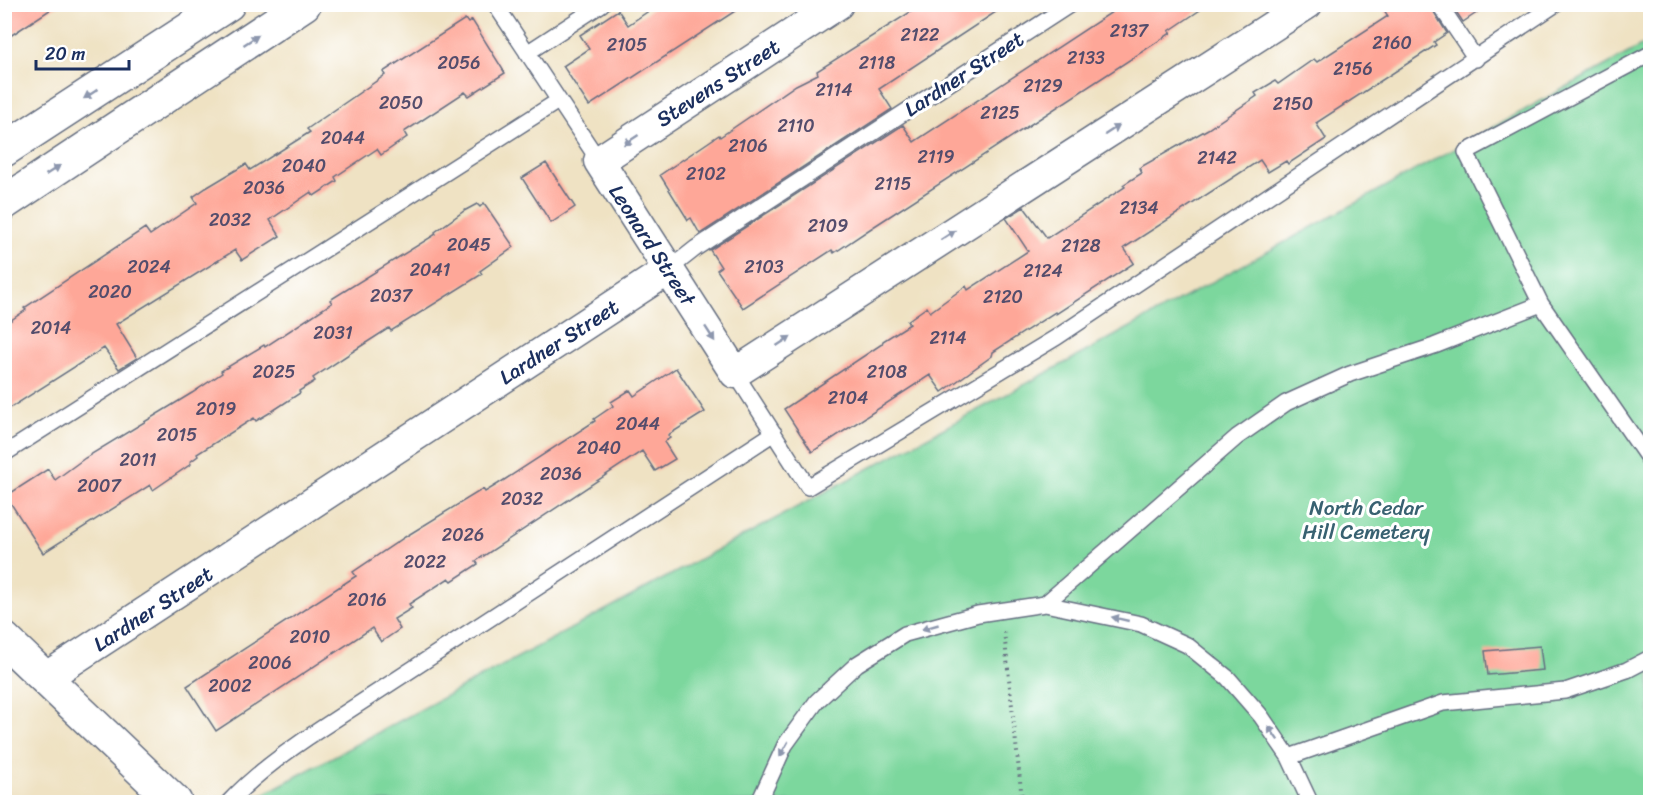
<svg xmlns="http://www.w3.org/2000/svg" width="1655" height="807" viewBox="0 0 1655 807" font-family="Sriracha,sans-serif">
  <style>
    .green { fill: #7cd79d; stroke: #4c837e; stroke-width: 1.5 }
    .building { fill: #fea798 }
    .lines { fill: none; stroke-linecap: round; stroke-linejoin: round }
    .lane-casing { stroke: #656e81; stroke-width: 18 }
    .street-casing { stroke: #656e81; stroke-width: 33 }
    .secondary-casing { stroke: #656e81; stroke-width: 36 }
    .path { stroke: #656e81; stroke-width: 4; stroke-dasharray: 1.5 4.5; stroke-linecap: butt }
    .lane { stroke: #fff; stroke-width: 15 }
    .street { stroke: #fff; stroke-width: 30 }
    .secondary { stroke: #fff; stroke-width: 33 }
    .oneway { fill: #8d97ae }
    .labels { text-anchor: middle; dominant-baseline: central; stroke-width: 6; stroke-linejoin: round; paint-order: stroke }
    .number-label { font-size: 18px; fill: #544d6c }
    .street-label { font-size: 21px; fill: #1b2f5e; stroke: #fff }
    .park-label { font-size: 21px; fill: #386171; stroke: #fff }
  </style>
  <rect width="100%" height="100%" fill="#fff"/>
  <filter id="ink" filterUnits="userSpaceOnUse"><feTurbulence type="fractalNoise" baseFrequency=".0167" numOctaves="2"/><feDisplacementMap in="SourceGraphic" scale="12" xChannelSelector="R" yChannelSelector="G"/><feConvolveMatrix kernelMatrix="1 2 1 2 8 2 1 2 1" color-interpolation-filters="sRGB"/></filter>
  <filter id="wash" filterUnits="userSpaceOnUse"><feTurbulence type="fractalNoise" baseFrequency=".008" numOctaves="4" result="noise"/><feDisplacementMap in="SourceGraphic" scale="24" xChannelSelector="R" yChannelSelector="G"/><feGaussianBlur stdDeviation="1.35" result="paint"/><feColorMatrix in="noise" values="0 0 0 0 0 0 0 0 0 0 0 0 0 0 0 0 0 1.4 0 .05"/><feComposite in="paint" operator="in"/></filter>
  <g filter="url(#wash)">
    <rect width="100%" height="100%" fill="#efe2c3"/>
    <path class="green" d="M1650,41V802H266L260,796L1076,357Z"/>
    <g id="blocks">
      <path class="building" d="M4,4H59L4,40Z
        M659,4H746L589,106L563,66L589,49L580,35L618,10L628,25Z
        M923,4H1008L879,89L892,109L700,234L691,218L688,220L660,175L719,135L720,137L796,85L818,74L817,71Z
        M1124,4H1209L1169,31L1171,33L870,229L834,253L832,250L743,308L717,270L721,267L710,250L903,125L914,142Z
        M1380,4H1429L1447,33L1434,42L1436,45L1316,123L1326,139L1288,164L1286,161L1268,172L1260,160L1124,248L1134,263L1056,314L1055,312L993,352L992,356L942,392L930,375L812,452L784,409L882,344L883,341L910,324L907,321L927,307L930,312L966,286L968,290L1028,251L1006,218L1024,207L1047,238L1125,187L1123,185L1142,173L1139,168L1208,129L1257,96L1255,93L1275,81L1278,84L1314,59L1317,62L1388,16Z
        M1451,4H1490L1463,22Z
        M465,19L468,23L472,20L505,73L469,96L465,92L404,132L407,137L381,155L377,149L335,177L337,181L314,196L311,192L270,220L280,236L242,260L235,250L116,324L137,358L119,369L104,348L4,412V325L26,310L24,308L145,228L150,235L197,203L193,197L206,188L246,164L250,170L310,132L307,129L385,75L383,72Z
        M546,163L575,207L551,223L522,178Z
        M484,203L514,247L480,271L482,274L391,331L389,328L358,348L313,378L315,381L299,391L300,393L271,412L256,421L254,418L197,454L198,456L190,462L191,464L153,490L150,485L43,553L6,496L48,469L55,480L85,458L192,393L222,373L221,371L264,345L265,347L332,303L330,300L436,234L435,232L464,211L477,204L480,207Z
        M676,368L705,412L668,435L670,438L664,442L675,459L655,471L642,451L476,561L478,564L452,581L449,578L409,604L412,608L394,619L400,629L381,642L372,628L216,731L187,686L356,576L353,572L405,537L483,489L485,492L498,484L595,421L594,419L613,406L611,402L630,390L634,396Z
        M1540,646L1543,670L1488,675L1485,651Z"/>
    </g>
  </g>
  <g filter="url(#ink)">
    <use href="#blocks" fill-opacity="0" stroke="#656e81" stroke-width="1.5"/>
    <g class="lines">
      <g class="lane-casing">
        <path id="lane" d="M495,4L599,161
          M1439,4L1476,59
          M527,53L602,4
          M1650,54L1466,152L1541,304L1650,461
          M668,270L696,248L1071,4
          M735,373L808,487L1057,337L1556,4
          M4,454L558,101
          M1045,604L1237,437L1286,403L1350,374L1434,346L1541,304
          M1289,757L1443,703L1565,691L1627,670L1650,658
          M229,802C256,773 288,750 322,728L774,433
          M759,802L785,745L817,701L857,664L905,634L978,614L1045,604L1141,624L1187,645L1228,678L1261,716L1289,757L1310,802"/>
      </g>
      <g class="street-casing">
        <path id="street" d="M838,4L599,161L735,373L1307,4
          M45,678L668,270"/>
      </g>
      <g class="secondary-casing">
        <path id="secondary" d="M4,150L228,4
          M4,203L304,4
          M4,639L175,802"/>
      </g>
      <path class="path" d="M1004,632L1022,799
        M267,799L280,802
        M1008,802L1022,799L1057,802"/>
      <use href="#lane" class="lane"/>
      <use href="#street" class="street"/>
      <use href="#secondary" class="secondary"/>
    </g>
    <defs><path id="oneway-solid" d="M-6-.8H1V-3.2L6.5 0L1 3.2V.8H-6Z" transform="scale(1.5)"/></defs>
    <g class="oneway">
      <use href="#oneway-solid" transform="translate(251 40) rotate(-33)"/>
      <use href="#oneway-solid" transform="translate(91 94) rotate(147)"/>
      <use href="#oneway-solid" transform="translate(1112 130) rotate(-33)"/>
      <use href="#oneway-solid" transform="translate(631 140) rotate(147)"/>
      <use href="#oneway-solid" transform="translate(53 170) rotate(-33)"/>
      <use href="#oneway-solid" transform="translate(948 235) rotate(-33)"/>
      <use href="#oneway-solid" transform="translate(710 334) rotate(57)"/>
      <use href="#oneway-solid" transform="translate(784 341) rotate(-33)"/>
      <use href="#oneway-solid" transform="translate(1120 619) rotate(-167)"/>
      <use href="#oneway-solid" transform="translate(930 627) rotate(164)"/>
      <use href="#oneway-solid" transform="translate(1273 733) rotate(-125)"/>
      <use href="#oneway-solid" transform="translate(784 749) rotate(119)"/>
    </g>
  </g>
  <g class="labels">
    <g class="number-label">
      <text x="1129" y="31">2137</text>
      <text x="920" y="35">2122</text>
      <text x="1392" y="43">2160</text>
      <text x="627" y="45">2105</text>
      <text x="1086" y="58">2133</text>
      <text x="459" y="63">2056</text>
      <text x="877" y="63">2118</text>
      <text x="1353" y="69">2156</text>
      <text x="1043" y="86">2129</text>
      <text x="834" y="90">2114</text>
      <text x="401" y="103">2050</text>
      <text x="1293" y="104">2150</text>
      <text x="1000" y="113">2125</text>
      <text x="796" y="126">2110</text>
      <text x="343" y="138">2044</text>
      <text x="748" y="146">2106</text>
      <text x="936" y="157">2119</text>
      <text x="1217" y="158">2142</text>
      <text x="304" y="166">2040</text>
      <text x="706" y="174">2102</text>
      <text x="893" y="184">2115</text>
      <text x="264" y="188">2036</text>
      <text x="1139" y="208">2134</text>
      <text x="230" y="220">2032</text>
      <text x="828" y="226">2109</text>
      <text x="469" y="245">2045</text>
      <text x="1081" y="246">2128</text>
      <text x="149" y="267">2024</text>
      <text x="764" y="267">2103</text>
      <text x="430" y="270">2041</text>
      <text x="1043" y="271">2124</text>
      <text x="110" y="292">2020</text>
      <text x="391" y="296">2037</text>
      <text x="1003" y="297">2120</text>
      <text x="51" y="328">2014</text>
      <text x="333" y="333">2031</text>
      <text x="948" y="338">2114</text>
      <text x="274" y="372">2025</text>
      <text x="887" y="372">2108</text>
      <text x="848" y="398">2104</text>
      <text x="216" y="409">2019</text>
      <text x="638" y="424">2044</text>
      <text x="177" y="435">2015</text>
      <text x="599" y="448">2040</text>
      <text x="138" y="460">2011</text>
      <text x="561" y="474">2036</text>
      <text x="99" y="486">2007</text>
      <text x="522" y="499">2032</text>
      <text x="463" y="535">2026</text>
      <text x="425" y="562">2022</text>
      <text x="367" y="600">2016</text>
      <text x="310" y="637">2010</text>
      <text x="270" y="663">2006</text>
      <text x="230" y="686">2002</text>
    </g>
    <g class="street-label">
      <text transform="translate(964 74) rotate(-33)">Lardner Street</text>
      <text transform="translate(718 83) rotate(-33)">Stevens Street</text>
      <text transform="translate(652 245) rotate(57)">Leonard Street</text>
      <text transform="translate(559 342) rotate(-33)">Lardner Street</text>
      <text transform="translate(153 609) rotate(-33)">Lardner Street</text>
    </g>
    <g class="park-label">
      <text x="1366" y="508">North Cedar<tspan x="1366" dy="24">Hill Cemetery</tspan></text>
    </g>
  </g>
  <rect width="1655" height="807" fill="none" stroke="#fff" stroke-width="24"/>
  <path d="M36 60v9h93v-9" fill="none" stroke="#1b2f5e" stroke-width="3"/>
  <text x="45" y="60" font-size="18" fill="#1b2f5e" stroke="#ffffff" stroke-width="4.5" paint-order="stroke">20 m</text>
</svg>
